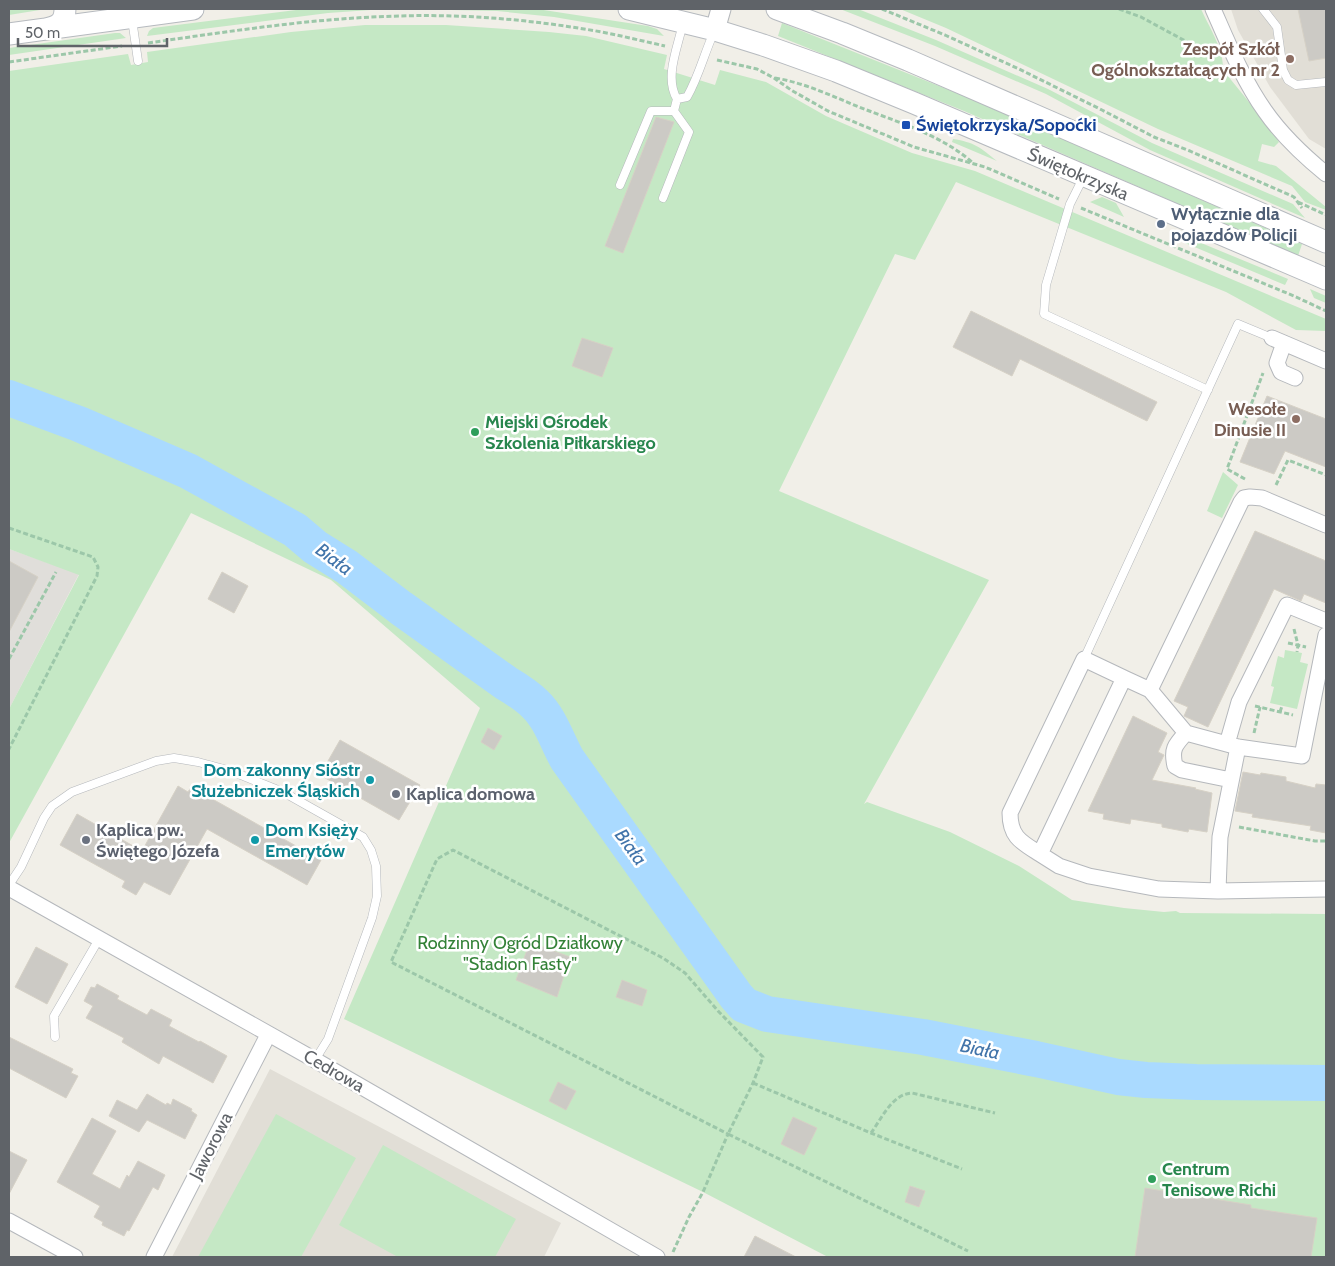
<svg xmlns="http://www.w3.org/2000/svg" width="1335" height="1266" viewBox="0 0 1335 1266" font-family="Cabin,sans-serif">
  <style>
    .industrial { fill: #e0deda }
    .education { fill: #e1ded6 }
    .green { fill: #c5e8c5 }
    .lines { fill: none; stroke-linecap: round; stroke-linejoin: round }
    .river { stroke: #aadaff; stroke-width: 36 }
    .building { fill: #cccac5; stroke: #d6d1c6 }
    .service-casing { stroke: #b5b8bc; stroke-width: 9 }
    .minor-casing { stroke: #b5b8bc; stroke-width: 17 }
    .tertiary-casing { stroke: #b5b8bc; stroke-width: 21 }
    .secondary-casing { stroke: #b6babf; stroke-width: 23 }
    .path { stroke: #9cc7a9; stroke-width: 3; stroke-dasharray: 5 2.5; stroke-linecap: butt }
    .service { stroke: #fff; stroke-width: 8 }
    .minor { stroke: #fff; stroke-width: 15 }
    .tertiary { stroke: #fff; stroke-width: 19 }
    .secondary { stroke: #fff; stroke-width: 21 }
    .education-dot { fill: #8d6e63; stroke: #fff; stroke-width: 2 }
    .transit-dot { fill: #1a4fb4; stroke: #fff; stroke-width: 2 }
    .service-dot { fill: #5c6f8a; stroke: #fff; stroke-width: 2 }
    .leisure-dot { fill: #2e9e5b; stroke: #fff; stroke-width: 2 }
    .culture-dot { fill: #0f9aa8; stroke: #fff; stroke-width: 2 }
    .worship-dot { fill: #6b7280; stroke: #fff; stroke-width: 2 }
    .labels { text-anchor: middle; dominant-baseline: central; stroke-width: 5; stroke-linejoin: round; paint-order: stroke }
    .education-label { font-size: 18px; font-weight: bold; fill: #785e54; stroke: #fff; text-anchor: end }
    .transit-label { font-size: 18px; font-weight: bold; fill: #164399; stroke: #fff; text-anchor: start }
    .street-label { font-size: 18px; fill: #5f6368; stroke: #fff }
    .service-label { font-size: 18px; font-weight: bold; fill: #4e5e75; stroke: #fff; text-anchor: start }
    .leisure-label { font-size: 18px; font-weight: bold; fill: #27864d; stroke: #fff; text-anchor: start }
    .culture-label { font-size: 18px; font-weight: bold; fill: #0d838f; stroke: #fff; text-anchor: end }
    .worship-label { font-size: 18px; font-weight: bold; fill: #5b616d; stroke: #fff; text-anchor: start }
    .park-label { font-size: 18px; fill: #348238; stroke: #fff }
    .water-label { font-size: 19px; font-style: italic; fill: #4174aa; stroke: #fff }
  </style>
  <rect width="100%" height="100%" fill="#f1efe8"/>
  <path class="industrial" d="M9,549L79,574L9,709Z"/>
  <path class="education" d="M1231,9H1326V149L1309,139L1270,87L1238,30Z
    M270,1069L561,1223L544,1257H172Z"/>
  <path class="green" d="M9,9H46L9,15Z
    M304,9H385L328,13L147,36L149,31L153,28Z
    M405,9H537L648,26L657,29L664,36L554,17L497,11Z
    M840,9H858L936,40L1048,89L1152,143L1293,204L1305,218L1150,150L1046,94L935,46Z
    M900,9H1201C1209,27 1224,49 1223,70L1266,123L1279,142L1274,147L1262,144L1258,161L1276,166L1326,207V210L1305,202L1292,186L1158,129L946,28Z
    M782,23L969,98L1302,244L1298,256L964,111L778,36Z
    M365,25H446L549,32L586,36L667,55L664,69L715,85L720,70L766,82L826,116L912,153L975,171L1326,319V331L1296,330L1226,292L956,182L915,260L895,254L779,491L989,580L864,804L867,802L950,832L1019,866L1072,900L1124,908L1164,912L1176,911L1180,913L1326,914V1257H828L703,1192L344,1019L480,708L331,580L191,513L9,843V709L79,575L9,549V71L128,54L131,65L148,62L147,52L291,32Z
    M115,33H120L126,38L9,55V48Z
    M953,139C974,142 981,148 997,161L952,142Z
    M1102,197L1116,203L1124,217L1090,202Z
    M1194,240L1288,279L1285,285L1185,243Z
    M1310,289L1326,296V303L1314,298Z
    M1223,472L1238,485L1222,518L1207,511Z
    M1285,650L1302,653L1300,662L1308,664L1297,709L1270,703L1274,687L1271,686L1278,656L1284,658Z
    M276,1114L356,1158L301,1257H198Z
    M383,1145L516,1219L495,1257H398L339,1225Z"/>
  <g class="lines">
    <path class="river" d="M9,398L79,424L188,471L295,530L315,547L347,567L401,608L506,683C516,689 526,695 535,704C550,718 557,741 567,759L736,996L744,1005L767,1014L923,1037L1036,1059L1118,1077L1146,1080L1196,1082L1326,1083"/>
  </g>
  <path class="building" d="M1298,9H1326V58L1309,61Z
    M656,117L674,122L623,253L605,246Z
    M971,311L1157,402L1147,421L1020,359L1012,376L953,347Z
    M582,338L613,348L602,377L572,366Z
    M1267,396L1326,419V467L1285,451L1274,474L1240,462Z
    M1255,531L1326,561V603L1304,594L1301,601L1274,589L1208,727L1184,716L1188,707L1174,701Z
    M9,561L38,577L9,632Z
    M222,572L248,586L234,613L208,599Z
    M1133,716L1167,733L1158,752L1164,755L1152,780L1196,788L1195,789L1212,793L1207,832L1189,829L1188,832L1162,827V824L1131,819L1130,824L1103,819L1104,814L1088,811Z
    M488,728L502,736L494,750L481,742Z
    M340,740L420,785L399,820L320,775Z
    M1243,772L1260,775L1261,773L1286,777V781L1315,788L1316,784L1326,785V833L1310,830L1311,826L1252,817L1253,814L1235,811Z
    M178,786L188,792L191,787L321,860L307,885L207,829L170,895L144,882L136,895L122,887L125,881L60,845L77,814L142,851Z
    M530,942L570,957L557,997L516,980Z
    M36,947L68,964L47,1004L15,987Z
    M622,980L647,990L642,1006L616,997Z
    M97,984L119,996L117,999L147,1015L151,1009L172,1020L169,1026L199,1042L200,1041L227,1056L213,1083L163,1056L159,1064L122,1042L124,1038L86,1018L93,1006L84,1001L91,987L95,988Z
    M9,1037L73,1069L71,1073L78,1076L66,1098L9,1068Z
    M558,1082L576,1091L566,1110L549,1101Z
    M147,1094L166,1105L167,1103L171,1105L173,1099L192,1109L191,1111L197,1115L185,1139L147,1120L139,1132L109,1116L117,1100L137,1110Z
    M793,1117L817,1128L804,1155L781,1144Z
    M92,1118L116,1131L92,1174L120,1189L127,1175L129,1177L138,1161L165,1175L158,1190L153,1187L129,1231L127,1230L124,1236L102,1225L103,1222L94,1217L100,1206L57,1182Z
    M9,1151L27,1160L9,1194Z
    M910,1186L925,1191L919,1207L905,1202Z
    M1145,1188L1251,1205V1208L1317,1218L1311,1257H1135Z
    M755,1236L796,1257H744Z"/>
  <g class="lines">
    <g class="service-casing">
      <path id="service" d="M1263,9L1277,27L1283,70L1288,80L1296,85L1326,82
        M132,19L138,61
        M677,99L687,97C699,76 704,54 714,32
        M1084,176L1070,204L1046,285L1044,314L1208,390
        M620,185L651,111H674
        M663,198L689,132L674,111L677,99C664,77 678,47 683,23
        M1084,659L1238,324L1272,338
        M9,885L21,867L44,818L52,806L72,792L156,761L174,758L198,762L231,771L283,792L363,837L371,850L376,866L377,896L372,918L328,1039L315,1060
        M55,1037L54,1016L99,939"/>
    </g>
    <g class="minor-casing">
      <path id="minor" d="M1213,9C1228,43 1243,80 1265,111C1281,134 1304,156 1326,174
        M1272,338L1326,361
        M1284,343L1277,363L1281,372L1295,378
        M1326,525L1262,498L1250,497L1244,498L1241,502L1150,690L1124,678L1040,854L1059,866L1089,876L1159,889L1218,891L1326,889
        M1150,690L1186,733L1238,747L1302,756L1326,635
        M1186,733C1175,745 1171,749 1175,766L1182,770L1231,780
        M1227,744L1239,702L1287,605L1326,621
        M1040,854C1021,842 1010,837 1010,813L1084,659L1124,678
        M9,888L315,1060L657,1257
        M1218,891L1220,837L1238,747
        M9,1221L75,1257
        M154,1257L268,1035"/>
    </g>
    <g class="tertiary-casing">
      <path id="tertiary" d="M715,30L721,9"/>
    </g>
    <g class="secondary-casing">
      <path id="secondary" d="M629,9L715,30L763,45L836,71L914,103L1326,279
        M777,9L842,33L908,60L1326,242
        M45,29C57,27 65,23 65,9
        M9,34L193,9"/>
    </g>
    <path class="path" d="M882,9L945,35L1019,69L1102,110L1154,137L1190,151L1294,197L1302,208
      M1119,9L1141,17L1215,57
      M148,43C232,31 315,18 399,16C461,14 523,19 584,29C611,33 638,40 665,46
      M717,60L757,69L774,78L791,90L828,111L914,147L985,167L1059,199
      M9,62L122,46
      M775,78C805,83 832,96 859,107C897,122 942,135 973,163
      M1298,202L1326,215
      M1081,208L1294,296L1326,311
      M1245,479L1227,469L1263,373
      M1276,485L1288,460L1326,475
      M9,528L93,557L98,567L97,576L9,749
      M1294,629L1298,645L1297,652
      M1288,643L1306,647
      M9,659L56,572
      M1255,706L1293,715
      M1280,712L1282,706
      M1254,733L1260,707
      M1239,827L1315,841H1326
      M753,1083L871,1133L962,1169
      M871,1133C882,1118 892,1094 912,1093L995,1113
      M673,1252L689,1217L703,1192L728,1134L391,962L437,859L453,850L663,958L685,973L719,1012L763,1057L753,1083L728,1134L968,1251"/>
    <use href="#service" class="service"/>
    <use href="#minor" class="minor"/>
    <use href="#tertiary" class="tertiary"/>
    <use href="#secondary" class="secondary"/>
  </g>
  <g class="education-dot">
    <circle cx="1290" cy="59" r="5"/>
    <circle cx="1296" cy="419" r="5"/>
  </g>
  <rect class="transit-dot" x="901" y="120" width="10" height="10" rx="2.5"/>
  <circle class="service-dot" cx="1161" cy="224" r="5"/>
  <g class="leisure-dot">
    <circle cx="475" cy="432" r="5"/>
    <circle cx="1152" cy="1179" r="5"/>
  </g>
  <g class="culture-dot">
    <circle cx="370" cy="780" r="5"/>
    <circle cx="255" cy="840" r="5"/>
  </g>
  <g class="worship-dot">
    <circle cx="396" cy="794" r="5"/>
    <circle cx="86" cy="840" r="5"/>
  </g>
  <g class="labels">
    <g class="education-label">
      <text x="1280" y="49">Zespół Szkół<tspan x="1280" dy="21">Ogólnokształcących nr 2</tspan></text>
      <text x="1286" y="409">Wesołe<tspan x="1286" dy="21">Dinusie II</tspan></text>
    </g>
    <g class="transit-label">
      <text x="916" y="125">Świętokrzyska/Sopoćki</text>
    </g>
    <g class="street-label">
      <text transform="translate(1078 174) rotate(23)">Świętokrzyska</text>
      <text transform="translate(334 1071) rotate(30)">Cedrowa</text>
      <text transform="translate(211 1146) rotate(-63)">Jaworowa</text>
    </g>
    <g class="service-label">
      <text x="1171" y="214">Wyłącznie dla<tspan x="1171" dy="21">pojazdów Policji</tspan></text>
    </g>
    <g class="leisure-label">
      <text x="485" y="422">Miejski Ośrodek<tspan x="485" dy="21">Szkolenia Piłkarskiego</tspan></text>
      <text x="1162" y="1169">Centrum<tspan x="1162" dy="21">Tenisowe Richi</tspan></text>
    </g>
    <g class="culture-label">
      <text x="360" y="770">Dom zakonny Sióstr<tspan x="360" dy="21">Służebniczek Śląskich</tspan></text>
      <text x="265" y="830" text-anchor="start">Dom Księży<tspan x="265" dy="21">Emerytów</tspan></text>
    </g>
    <g class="worship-label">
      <text x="406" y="794">Kaplica domowa</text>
      <text x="96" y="830">Kaplica pw.<tspan x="96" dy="21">Świętego Józefa</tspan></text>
    </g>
    <g class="park-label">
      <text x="520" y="943">Rodzinny Ogród Działkowy<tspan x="520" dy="21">"Stadion Fasty"</tspan></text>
    </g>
    <g class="water-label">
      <text transform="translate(334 559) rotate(36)">Biała</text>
      <text transform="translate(631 847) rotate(54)">Biała</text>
      <text transform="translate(980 1049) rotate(12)">Biała</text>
    </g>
  </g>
  <rect width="1335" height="1266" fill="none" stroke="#5f6368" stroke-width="20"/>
  <path d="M18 38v8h149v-8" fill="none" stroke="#5f6368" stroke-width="2.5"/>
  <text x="25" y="38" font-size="15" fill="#5f6368" stroke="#ffffff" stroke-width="4" paint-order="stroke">50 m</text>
</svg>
